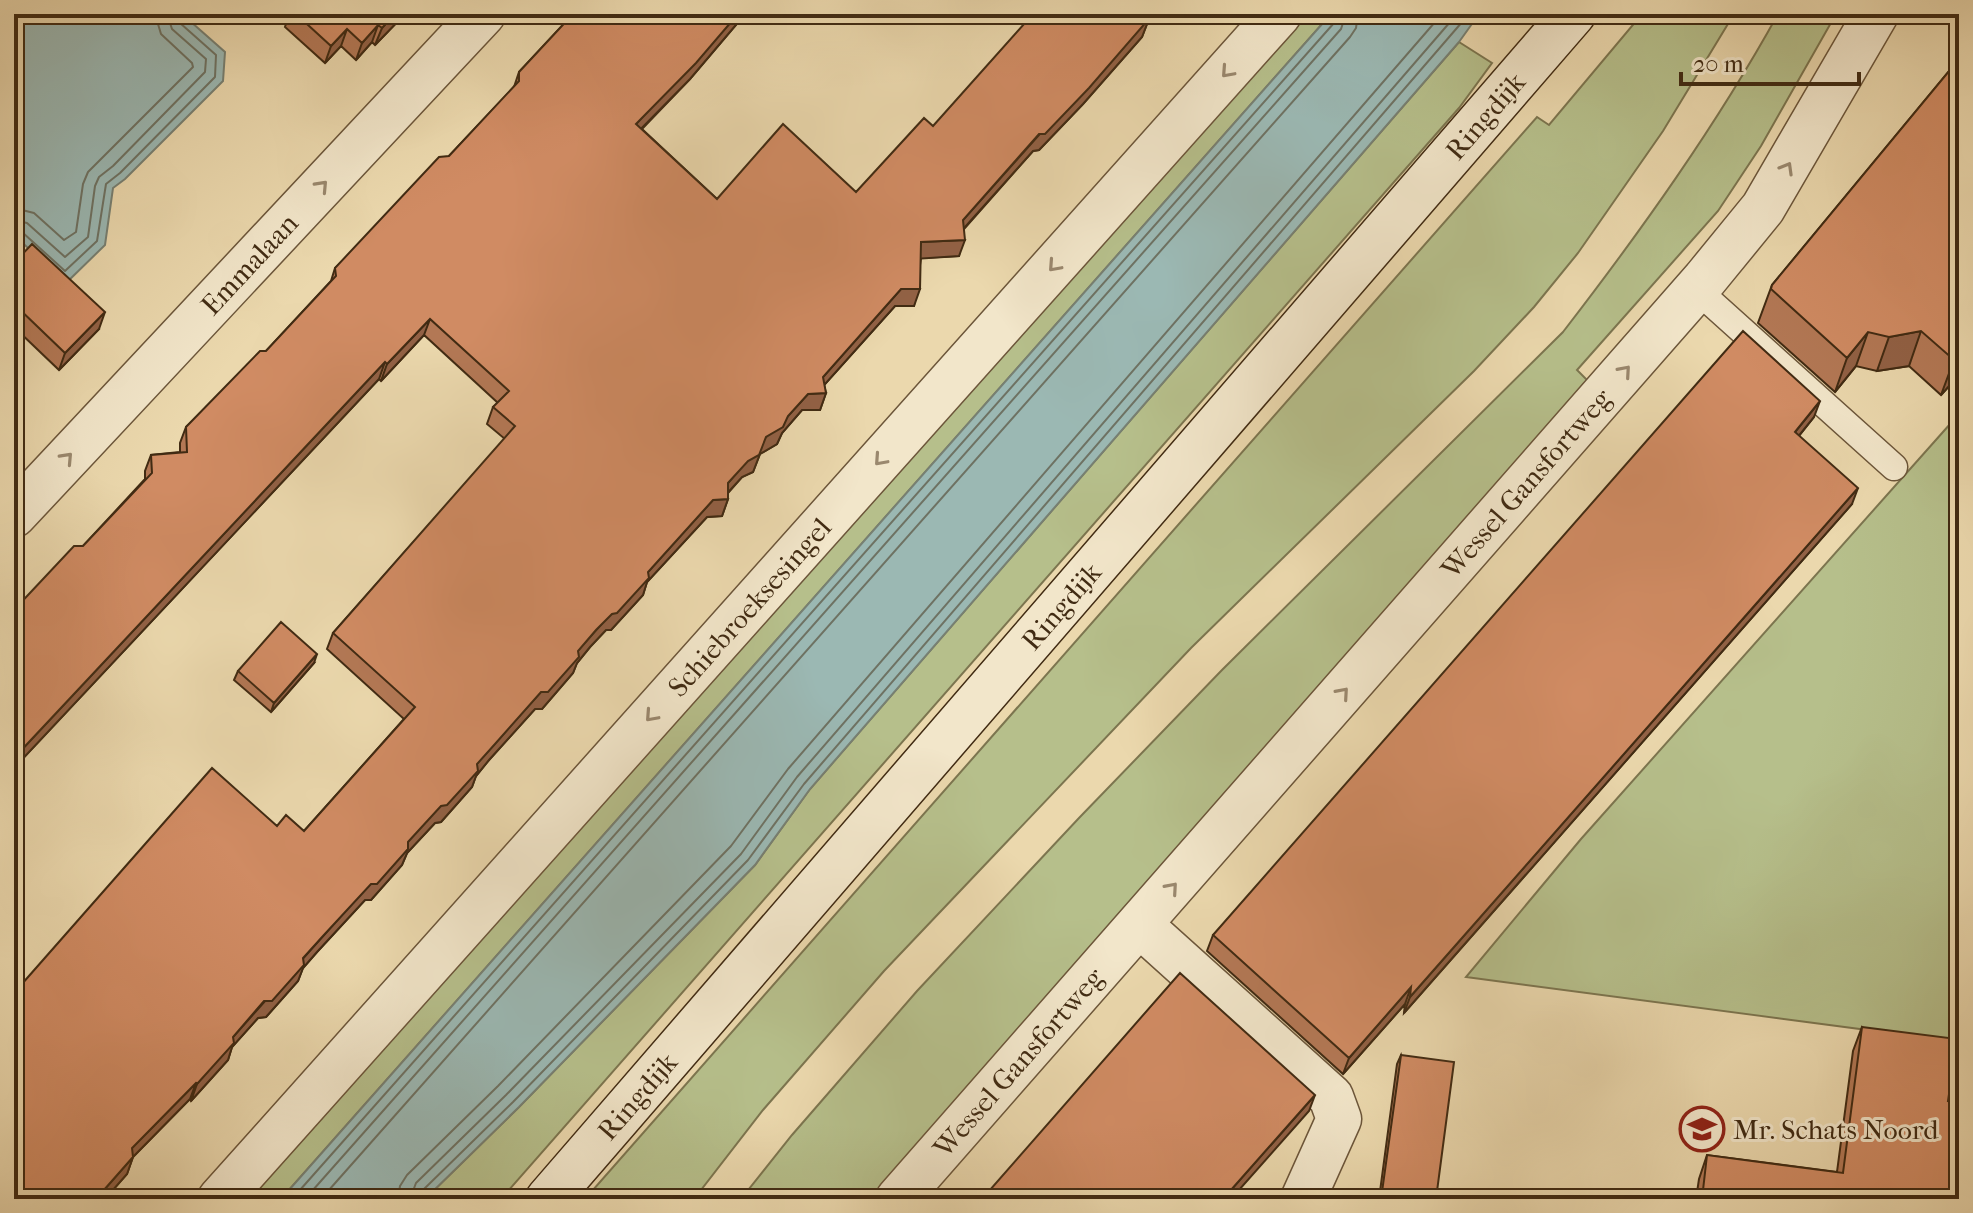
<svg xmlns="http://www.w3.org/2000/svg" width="1973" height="1213" viewBox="0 0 1973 1213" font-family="'IM FELL French Canon',serif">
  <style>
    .green { fill: #b6bf8b; stroke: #7c754f; stroke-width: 2 }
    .water { fill: #9bb8b3; stroke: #778073; stroke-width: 2 }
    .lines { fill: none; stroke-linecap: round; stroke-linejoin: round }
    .shore { stroke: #6e7263; stroke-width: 2 }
    .lane-casing { stroke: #6c563a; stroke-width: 29 }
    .street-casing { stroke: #6c563a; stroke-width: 47 }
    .secondary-casing { stroke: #412b13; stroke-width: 47 }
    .lane { stroke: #f2e6ca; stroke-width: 26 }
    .street { stroke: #f2e6ca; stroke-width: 44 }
    .secondary { stroke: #f2e6ca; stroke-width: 44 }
    .wall { fill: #b37855; stroke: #412b13; stroke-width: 2 }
    .shaded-wall { fill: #926145; stroke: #412b13; stroke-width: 2 }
    .building { fill: #d08b63; stroke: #412b13; stroke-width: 2 }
    .oneway { stroke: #9a886e }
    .labels { text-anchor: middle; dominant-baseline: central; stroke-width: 6; stroke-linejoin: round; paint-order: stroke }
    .street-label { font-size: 28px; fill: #412b13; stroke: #f2e6ca }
    .poi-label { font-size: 28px; fill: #412b13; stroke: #f2e6ca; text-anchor: start }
  </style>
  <rect width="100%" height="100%" fill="#ebd8ad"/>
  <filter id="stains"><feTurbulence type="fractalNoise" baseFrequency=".0025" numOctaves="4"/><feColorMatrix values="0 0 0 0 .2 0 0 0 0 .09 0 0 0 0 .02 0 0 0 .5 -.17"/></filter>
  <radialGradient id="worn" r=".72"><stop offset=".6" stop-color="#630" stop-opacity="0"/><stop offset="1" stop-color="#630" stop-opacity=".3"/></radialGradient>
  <path class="green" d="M1300,14H1331L281,1199H242Z
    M1642,14H1734L1663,131L1578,253L1534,307L1474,371L1191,648L884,971L763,1110L694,1199H585L1537,117L1549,125Z
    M1778,14H1836L1761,146L1718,211L1577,370L1592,385L876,1199H741L792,1135L917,991L1079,818L1222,670L1563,332C1641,231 1716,126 1778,14Z
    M1459,42L1492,63L1459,108L501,1199H425L519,1107L755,865L810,789Z
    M1959,414V1042L1466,977L1581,839Z"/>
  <path class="water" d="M14,14H182L225,52L223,81L125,179L113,188L105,245L66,283L14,235Z
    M1331,14H1479L1459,42L810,789L755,865L519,1107L425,1199H281Z"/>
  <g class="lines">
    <path class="shore" d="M14,208L34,213L64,240L76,232L83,184L88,172L193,67L192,63L161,34L155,14
      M14,220L27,223L65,257L88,237L95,186L99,177L113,166L205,72L206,59L172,29L167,14
      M14,230L22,232L65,271L97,241L106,184L120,173L215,77L216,55L180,23L177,14
      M292,1199L1334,23L1336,14
      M305,1199L1341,29L1346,14
      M321,1199L1350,37L1356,28L1358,14
      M398,1199L400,1186L407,1175L498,1086L731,846L788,769L1442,14
      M410,1199L416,1183L506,1095L741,854L797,777L1457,14
      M420,1199L423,1190L513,1102L748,860L804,784L1469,14"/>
    <g class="lane-casing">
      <path id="lane" d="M1696,289L1894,467"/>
    </g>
    <g class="street-casing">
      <g id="street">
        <path id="s1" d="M14,515L483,14"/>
        <path d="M1140,925L1331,1097L1339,1119L1303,1199"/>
        <path id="s2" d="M220,1199L1279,14"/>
        <path id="s3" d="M898,1199L1705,279L1763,208L1876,14"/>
      </g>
    </g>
    <g class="secondary-casing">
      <g id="secondary">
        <path id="s4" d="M548,1199L1573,14"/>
      </g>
    </g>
    <use href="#lane" class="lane"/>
    <use href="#street" class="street"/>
    <use href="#secondary" class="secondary"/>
  </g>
  <path class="wall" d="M289,14H405L375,45L372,42L356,60L341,46L325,63L285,27Z
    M573,14H743L741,19L690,79L642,129L717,199L856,192L933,126L1147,24L1142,37L1083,104L1039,150L1033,151L964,229L959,256L921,258L914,306H895L824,385L826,393L820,410H802L782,433L777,444L760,454L753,472L742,477L728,493V499L722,516L707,517L647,582L643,595L611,630H606L590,647L577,663L573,673L542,709H535L489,760L476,776L472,787L441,822L435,823L407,853L402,865L371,900H365L317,952L303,968L298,981L266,1017L258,1018L232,1047L228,1060L191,1101L190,1099L133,1157L127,1174L105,1199H14L277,826L304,831L404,719L327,649L333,633L505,439L487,424L493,407L498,403L424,335L381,381L379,379L14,768V610L83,546L145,479V471L151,455L180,452V443L186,427L266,351L331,281L335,268L449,156L514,87L519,72Z
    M1959,59V375L1941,395L1909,366L1877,371L1856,366L1835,392L1758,323L1772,285Z
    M14,263L99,329L59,370L14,327Z
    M1814,417L1799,436L1852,504L1404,1013L1405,1004L1343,1074L1207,951L1213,935Z
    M314,663L271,712L234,680L238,671Z
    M1862,1027L1948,1101L1959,1199H1696L1699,1179L1707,1155L1837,1172L1853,1051Z
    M1401,1055L1436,1199H1379L1397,1064Z"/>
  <path class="shaded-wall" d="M395,14H405L375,45L382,28Z
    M738,14H743L741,19L690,79L630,140L636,124Z
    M1147,14H1155L1147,24L1142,37L1083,104L1039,150L1033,151L957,236L963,220Z
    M378,25L372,42L356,60L362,43Z
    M347,29L341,46L325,63L331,46Z
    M965,240L959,256L915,259L921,242Z
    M901,289H920L914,306H895L817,393L823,377Z
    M105,312L99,329L59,370L65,353Z
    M430,319L424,335L381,381L387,364Z
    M1921,331L1909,366L1877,371L1889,337Z
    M1868,332L1856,366L1835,392L1847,358Z
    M1959,355V375L1941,395L1954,360Z
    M385,362L379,379L14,768V758Z
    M826,393L820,410H802L782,433L777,444L760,454L753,472L742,477L722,499L728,483L766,437L788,416L808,394Z
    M1820,401L1814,417L1789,448L1795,432Z
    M1858,488L1852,504L1404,1013L1410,997Z
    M728,499L722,516L707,517L647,582L643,595L611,630H606L590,647L577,663L573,673L542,709H535L489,760L476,776L472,787L441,822L435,823L407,853L402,865L371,900H365L317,952L303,968L298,981L266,1017L258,1018L232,1047L228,1060L191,1101L197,1084L233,1037L648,572L713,500Z
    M317,654L314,663L271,712L274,703Z
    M1411,987L1405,1004L1343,1074L1349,1058Z
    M196,1083L190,1099L126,1164L132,1148Z
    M1315,1095L1309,1111L1231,1199H1223Z
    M133,1157L127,1174L105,1199H96Z"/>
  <path class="building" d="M296,14H395L382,28L378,25L362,43L347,29L331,46Z
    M573,14H738L696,63L636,124L717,199L783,124L856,192L924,118L933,126L1033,14H1147L1148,20L1089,88L1045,134H1039L963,220L965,240L921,242L920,289H901L823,377L826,393L808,394L788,416L783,427L766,437L759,455L748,461L728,483V499L713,500L648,572L649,578L617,613L612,614L596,630L578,651L579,657L548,692H541L495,744L477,764L478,771L447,805L441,806L408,842V849L377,884H371L323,936L303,958L304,965L272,1001H264L233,1037L234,1043L197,1084L196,1083L132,1148L133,1157L96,1199H14V993L212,768L277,826L286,815L304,831L415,707L333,633L515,426L493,407L509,391L430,319L387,364L385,362L14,758V610L74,546H83L152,473L151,455L187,452L186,427L260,351H266L336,276L335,268L439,157L449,156L519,81V72Z
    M1959,59V355L1954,360L1921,331L1889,337L1868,332L1847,358L1771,289L1772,285Z
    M32,244L105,312L65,353L14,304V263Z
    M1743,331L1820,401L1795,432L1858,488L1410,997L1411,987L1349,1058L1213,935Z
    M281,622L317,654L274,703L238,671Z
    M1180,973L1315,1095L1223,1199H982Z
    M1862,1027L1957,1039L1948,1101L1959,1102V1199H1702L1707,1155L1843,1173Z
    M1401,1055L1454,1062L1436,1199H1381Z"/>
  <defs><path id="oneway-chevron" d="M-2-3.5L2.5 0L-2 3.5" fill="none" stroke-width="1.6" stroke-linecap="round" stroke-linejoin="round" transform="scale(2)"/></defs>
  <g class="oneway">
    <use href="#oneway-chevron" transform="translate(1227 72) rotate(132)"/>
    <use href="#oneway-chevron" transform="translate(1787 168) rotate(-60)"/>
    <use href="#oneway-chevron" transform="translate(322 186) rotate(-47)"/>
    <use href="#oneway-chevron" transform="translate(1054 266) rotate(132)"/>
    <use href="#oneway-chevron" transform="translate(1625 371) rotate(-49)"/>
    <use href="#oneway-chevron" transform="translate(67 458) rotate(-47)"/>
    <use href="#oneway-chevron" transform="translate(880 460) rotate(132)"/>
    <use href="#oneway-chevron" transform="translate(1343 693) rotate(-49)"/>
    <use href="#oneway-chevron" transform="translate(651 716) rotate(132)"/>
    <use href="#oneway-chevron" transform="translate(1172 888) rotate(-49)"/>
  </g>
  <defs>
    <g id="school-ring" transform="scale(2.3)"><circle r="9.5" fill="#f2e6ca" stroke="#8f2418" stroke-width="1.5"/><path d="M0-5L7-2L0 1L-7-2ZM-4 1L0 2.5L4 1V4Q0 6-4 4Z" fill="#8f2418"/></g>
  </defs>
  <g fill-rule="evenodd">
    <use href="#school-ring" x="1702" y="1129"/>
  </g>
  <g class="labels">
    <g class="street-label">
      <text stroke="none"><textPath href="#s4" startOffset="1432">Ringdijk</textPath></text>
      <text stroke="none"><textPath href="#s1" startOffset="344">Emmalaan</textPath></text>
      <text stroke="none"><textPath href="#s3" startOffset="952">Wessel Gansfortweg</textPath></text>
      <text stroke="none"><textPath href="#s2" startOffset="794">Schiebroeksesingel</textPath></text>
      <text stroke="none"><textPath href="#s4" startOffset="784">Ringdijk</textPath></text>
      <text stroke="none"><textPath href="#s3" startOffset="182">Wessel Gansfortweg</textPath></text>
      <text stroke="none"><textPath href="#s4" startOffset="136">Ringdijk</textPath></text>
    </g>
    <g class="poi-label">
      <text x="1733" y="1129">Mr. Schats Noord</text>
    </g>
  </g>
  <rect width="1973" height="1213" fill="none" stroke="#ebd8ad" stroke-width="48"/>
  <rect x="16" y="16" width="1941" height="1181" fill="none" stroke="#412b13" stroke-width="4"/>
  <rect x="24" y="24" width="1925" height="1165" fill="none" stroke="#412b13" stroke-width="2"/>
  <path d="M1681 72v12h178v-12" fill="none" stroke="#412b13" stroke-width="4"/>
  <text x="1693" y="72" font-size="24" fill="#412b13" stroke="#f2e6ca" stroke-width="6" paint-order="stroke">20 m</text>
  <rect width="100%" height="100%" filter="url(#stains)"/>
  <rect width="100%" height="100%" fill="url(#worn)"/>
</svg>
